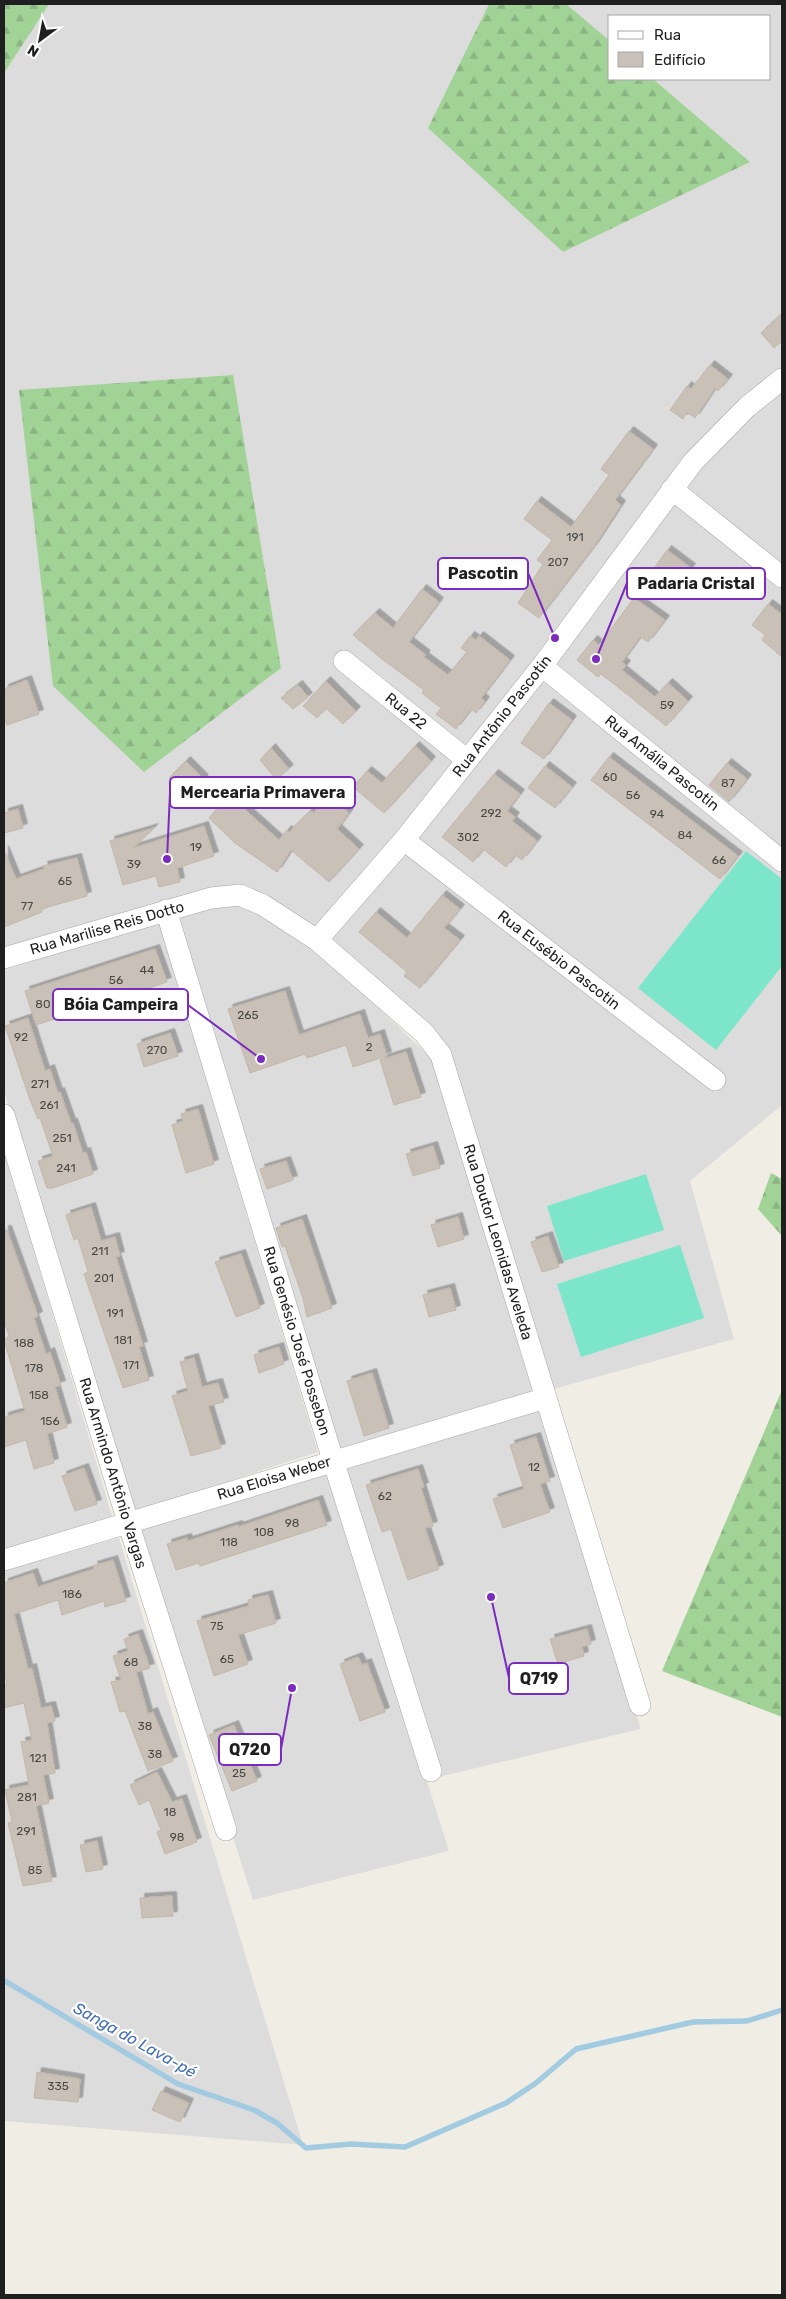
<svg xmlns="http://www.w3.org/2000/svg" width="786" height="2299" viewBox="0 0 786 2299" font-family="Rubik,sans-serif">
  <style>
    .residential { fill: #dddcdc; fill-rule: evenodd }
    .forest { fill: url(#forest-firs) }
    .pitch { fill: #7de5c9 }
    .lines { fill: none; stroke-linecap: round; stroke-linejoin: round }
    .stream { stroke: #a2cbe1; stroke-width: 5.5 }
    .building { fill: #c9c1b7; stroke: #c3b6a6; filter: url(#shadow) }
    .street-casing { stroke: #a6a6a6; stroke-width: 22 }
    .street { stroke: #fff; stroke-width: 21 }
    .labels { text-anchor: middle; dominant-baseline: central; stroke-width: 4.5; stroke-linejoin: round; paint-order: stroke }
    .number-label { font-size: 12px; fill: #4a4845 }
    .street-label { font-size: 15px; fill: #1f1f1f; stroke: #fff }
    .water-label { font-size: 16px; font-style: italic; fill: #446fb6; stroke: #fff }
    .leader { fill: none; stroke: #7b2cbf; stroke-width: 2 }
    .callout-dot { fill: #7b2cbf; stroke: #fff; stroke-width: 2 }
    .callout { fill: #fff; stroke: #7b2cbf; stroke-width: 2 }
    .callout-label { font-size: 16px; text-anchor: middle; font-weight: bold; fill: #1f1f1f }
  </style>
  <defs>
    <pattern id="forest-firs" width="22" height="20" patternUnits="userSpaceOnUse" patternTransform="scale(1.25)"><rect width="22" height="20" fill="#a1d296"/><path d="M5 1l3.5 6h-7zM16 11l3.5 6h-7z" fill="#8ab481"/></pattern>
    <filter id="shadow"><feDropShadow dx="4.5" dy="-4.5" stdDeviation="0" flood-color="#0004"/></filter>
  </defs>
  <rect width="100%" height="100%" fill="#f0eee4"/>
  <path class="residential" d="M4,4H782V1105L690,1181L734,1339L550,1390L447,1053L315,934L241,889L4,954ZM610,16H770V79H610Z
    M238,903L320,952L433,1060L533,1394L339,1448L175,916Z
    M159,922L318,1452L134,1512L4,1091V970Z
    M4,1149L112,1516L4,1549Z
    M542,1407L641,1729L438,1777L340,1464Z
    M328,1469L449,1851L253,1900L134,1526Z
    M119,1538L303,2145L4,2121V1571Z"/>
  <path class="forest" d="M4,4H49L4,73Z
    M489,4H566L610,41V79H653L750,162L563,252L428,128Z
    M233,375L281,668L144,772L53,686L19,390Z
    M771,1173L782,1179V1236L758,1209Z
    M782,1390V1717L662,1671Z"/>
  <path class="pitch" d="M746,851L782,879V966L716,1050L638,988Z
    M646,1174L664,1230L564,1261L547,1206Z
    M680,1245L704,1318L581,1357L557,1284Z"/>
  <g class="lines">
    <path class="stream" d="M5,1981L178,2084L254,2110L277,2123L306,2148L351,2144L405,2147L506,2103L536,2083L576,2049L693,2022L747,2021L782,2010"/>
  </g>
  <path class="building" d="M782,314V341L774,348L761,333Z
    M710,365L728,379L718,391L715,388L695,418L687,412L683,419L670,410L687,386L691,389Z
    M629,431L653,449L615,500L621,505L595,545L539,618L518,603L543,564L537,560L552,540L524,519L537,501L571,527L609,475L601,469Z
    M667,550L691,568L674,591L650,574Z
    M422,589L439,602L409,642L426,655L424,657L448,675L467,652L461,648L470,636L476,640L479,636L510,660L481,698L485,701L476,713L471,709L456,729L436,714L441,708L422,693L424,690L382,659L353,635L375,613L393,628Z
    M634,598L665,620L648,642L640,637L622,662L626,665L622,670L655,697L668,683L688,701L666,726L628,695L601,674L598,677L577,660L593,640L599,645Z
    M768,604L780,613L782,610V657L762,640L765,635L752,625Z
    M27,680L39,714L7,725L4,717V689Z
    M326,681L356,711L343,724L326,708L317,718L303,706Z
    M298,685L308,697L293,709L281,698Z
    M549,703L572,720L544,759L521,743Z
    M415,746L431,761L384,813L353,787L367,771L382,783Z
    M271,748L289,769L276,779L260,760Z
    M609,757L738,856L720,879L591,780Z
    M186,761L204,779L186,796L169,778Z
    M727,763L747,779L729,802L709,785Z
    M545,766L572,787L555,808L528,788Z
    M494,774L520,794L507,811L515,817L512,821L537,841L522,860L515,855L506,867L483,849L473,862L442,837Z
    M230,793L244,805L242,807L279,840L287,830L289,832L310,811L314,813L326,796L349,813L337,829L359,849L329,882L291,850L277,872L235,843L209,818Z
    M18,809L23,828L4,833V813Z
    M204,826L214,856L177,868L180,882L159,887L156,876L123,885L110,841L154,828L133,848Z
    M4,850L16,879L44,869L43,866L77,858L87,896L41,909L42,912L4,927Z
    M442,895L460,909L444,928L460,940L420,988L404,976L407,972L359,932L376,912L407,938Z
    M155,949L167,982L36,1025L25,991Z
    M285,991L299,1035L360,1014L368,1038L380,1034L387,1056L353,1067L346,1045L307,1058L305,1054L250,1073L228,1009Z
    M28,1018L45,1071L50,1069L58,1093L60,1092L71,1123H73L83,1153L86,1152L93,1174L53,1188H47L38,1161L53,1156L40,1118L38,1119L30,1100L5,1026Z
    M170,1033L178,1056L144,1067L137,1044Z
    M406,1052L421,1097L394,1105L380,1060Z
    M198,1109L214,1164L186,1173L172,1125L183,1121L181,1114Z
    M433,1146L440,1168L413,1176L406,1154Z
    M286,1161L293,1180L267,1189L260,1169Z
    M91,1207L101,1241L115,1237L120,1256L116,1257L143,1346L139,1347L149,1380L123,1388L84,1274L88,1272L78,1238L74,1240L66,1215Z
    M458,1217L464,1239L438,1247L431,1225Z
    M302,1219L332,1308L307,1317L303,1298L285,1246L282,1247L276,1228Z
    M4,1230H7L38,1316L34,1318L46,1354L50,1352L61,1385L55,1387L67,1427L47,1434L54,1463L34,1469L26,1440L4,1447V1417L25,1411L4,1340L9,1336L4,1320Z
    M548,1236L559,1267L542,1272L531,1242Z
    M241,1254L260,1308L236,1317L215,1262Z
    M450,1288L456,1310L429,1317L423,1295Z
    M279,1347L284,1364L259,1373L254,1355Z
    M194,1358L202,1387L218,1383L224,1402L208,1406L221,1448L191,1456L172,1396L188,1391L180,1362Z
    M372,1373L389,1428L364,1436L347,1381Z
    M536,1437L550,1481L540,1484L550,1512L503,1528L493,1499L524,1489L510,1445Z
    M84,1468L97,1504L75,1511L62,1476Z
    M418,1469L424,1487L421,1488L433,1526L425,1528L439,1569L408,1580L391,1529L382,1532L366,1485Z
    M318,1500L327,1525L200,1566L199,1563L176,1570L167,1544L187,1538L188,1541L238,1525V1527Z
    M113,1560L126,1601L105,1607L104,1601L62,1615L58,1600L14,1614L28,1669L32,1668L41,1708L51,1706L55,1721L47,1723L55,1773L43,1775L49,1803L36,1806L52,1881L23,1886L8,1823L12,1822L5,1790L29,1785L21,1742L32,1740L24,1703L4,1708V1685H7L4,1670V1583L33,1573L38,1587L94,1569L93,1566Z
    M268,1595L276,1623L238,1635L248,1664L214,1676L197,1621L249,1606L248,1600Z
    M587,1629L591,1644L582,1647L584,1656L558,1664L550,1639Z
    M138,1634L150,1668L136,1672L148,1714L153,1712L173,1761L148,1771L125,1711L120,1712L111,1682L121,1680L113,1656L128,1651L124,1639Z
    M358,1657L362,1665L367,1663L385,1712L360,1721L340,1664Z
    M234,1725L257,1781L232,1791L209,1735Z
    M157,1772L172,1802L182,1799L197,1842L165,1854L157,1832L161,1830L149,1800L139,1805L130,1785Z
    M97,1841L103,1869L86,1872L80,1845Z
    M172,1896L173,1916L142,1918L140,1898Z
    M37,2072L80,2079L78,2102L34,2098Z
    M161,2091L189,2103L180,2122L152,2110Z"/>
  <g class="lines">
    <g class="street-casing">
      <path id="street" d="M672,489L782,577
        M344,661L467,760
        M542,666L782,861
        M404,840L715,1080
        M166,910L333,1460L431,1771
        M317,940L404,840L542,666L693,462L747,407L782,379
        M4,958L211,898L240,895L263,905L317,940L424,1033L441,1055L640,1705
        M4,1115L128,1522L226,1830
        M4,1560L546,1398"/>
    </g>
    <use href="#street" class="street"/>
  </g>
  <g class="labels">
    <g class="number-label">
      <text x="575" y="537">191</text>
      <text x="558" y="562">207</text>
      <text x="667" y="705">59</text>
      <text x="610" y="777">60</text>
      <text x="728" y="783">87</text>
      <text x="633" y="795">56</text>
      <text x="491" y="813">292</text>
      <text x="657" y="814">94</text>
      <text x="685" y="835">84</text>
      <text x="468" y="837">302</text>
      <text x="196" y="847">19</text>
      <text x="719" y="860">66</text>
      <text x="134" y="864">39</text>
      <text x="65" y="881">65</text>
      <text x="27" y="906">77</text>
      <text x="147" y="970">44</text>
      <text x="116" y="980">56</text>
      <text x="43" y="1004">80</text>
      <text x="248" y="1015">265</text>
      <text x="21" y="1037">92</text>
      <text x="369" y="1047">2</text>
      <text x="157" y="1050">270</text>
      <text x="40" y="1084">271</text>
      <text x="49" y="1105">261</text>
      <text x="62" y="1138">251</text>
      <text x="66" y="1168">241</text>
      <text x="100" y="1251">211</text>
      <text x="104" y="1278">201</text>
      <text x="115" y="1313">191</text>
      <text x="123" y="1340">181</text>
      <text x="24" y="1343">188</text>
      <text x="131" y="1365">171</text>
      <text x="34" y="1368">178</text>
      <text x="39" y="1395">158</text>
      <text x="50" y="1421">156</text>
      <text x="534" y="1467">12</text>
      <text x="385" y="1496">62</text>
      <text x="292" y="1523">98</text>
      <text x="264" y="1532">108</text>
      <text x="229" y="1542">118</text>
      <text x="72" y="1594">186</text>
      <text x="217" y="1626">75</text>
      <text x="227" y="1659">65</text>
      <text x="131" y="1662">68</text>
      <text x="145" y="1726">38</text>
      <text x="155" y="1754">38</text>
      <text x="38" y="1758">121</text>
      <text x="239" y="1773">25</text>
      <text x="27" y="1797">281</text>
      <text x="170" y="1812">18</text>
      <text x="26" y="1831">291</text>
      <text x="177" y="1837">98</text>
      <text x="35" y="1870">85</text>
      <text x="58" y="2086">335</text>
    </g>
    <g class="street-label">
      <text transform="translate(406 711) rotate(39)">Rua 22</text>
      <text transform="translate(502 716) rotate(-52)">Rua Antônio Pascotin</text>
      <text transform="translate(662 763) rotate(39)">Rua Amália Pascotin</text>
      <text transform="translate(107 928) rotate(-16)">Rua Marilise Reis Dotto</text>
      <text transform="translate(559 960) rotate(38)">Rua Eusébio Pascotin</text>
      <text transform="translate(498 1242) rotate(73)">Rua Doutor Leonidas Aveleda</text>
      <text transform="translate(297 1341) rotate(73)">Rua Genésio José Possebon</text>
      <text transform="translate(113 1473) rotate(73)">Rua Armindo Antônio Vargas</text>
      <text transform="translate(274 1478) rotate(-17)">Rua Eloisa Weber</text>
    </g>
    <g class="water-label">
      <text transform="translate(135 2040) rotate(29)">Sanga do Lava-pé</text>
    </g>
  </g>
  <path class="leader" d="M555 638L528 573M596 659L627 583M167 859L170 793M261 1059L188 1005M491 1597L509 1678M292 1688L281 1749"/>
  <g class="callout-dot">
    <circle cx="555" cy="638" r="5"/>
    <circle cx="596" cy="659" r="5"/>
    <circle cx="167" cy="859" r="5"/>
    <circle cx="261" cy="1059" r="5"/>
    <circle cx="491" cy="1597" r="5"/>
    <circle cx="292" cy="1688" r="5"/>
  </g>
  <g class="callout">
    <rect x="438" y="558" width="90" height="31" rx="5"/>
    <rect x="627" y="568" width="138" height="31" rx="5"/>
    <rect x="170" y="777" width="185" height="31" rx="5"/>
    <rect x="53" y="989" width="135" height="31" rx="5"/>
    <rect x="509" y="1663" width="59" height="31" rx="5"/>
    <rect x="219" y="1734" width="62" height="31" rx="5"/>
  </g>
  <g class="callout-label">
    <text x="483" y="579">Pascotin</text>
    <text x="696" y="589">Padaria Cristal</text>
    <text x="263" y="798">Mercearia Primavera</text>
    <text x="121" y="1010">Bóia Campeira</text>
    <text x="539" y="1684">Q719</text>
    <text x="250" y="1755">Q720</text>
  </g>
  <rect width="786" height="2299" fill="none" stroke="#1f1f1f" stroke-width="10"/>
  <rect x="608" y="15" width="162" height="65" fill="#ffffff" stroke="#a5a5a5"/>
  <rect x="618" y="31" width="25" height="8" fill="#ffffff" stroke="#a5a5a5"/>
  <text x="654" y="40" font-size="15" fill="#1f1f1f">Rua</text>
  <rect x="618" y="52" width="25" height="15" fill="#c9c1b7" stroke="#a5a5a5"/>
  <text x="654" y="65" font-size="15" fill="#1f1f1f">Edifício</text>
  <g transform="translate(40 40) rotate(212)" stroke="#ffffff" stroke-width="4" paint-order="stroke">
  <path d="M0-4L9 19L0 12L-9 19Z" fill="#1f1f1f"/>
  <text y="-8" font-size="14" font-weight="bold" text-anchor="middle" fill="#1f1f1f">N</text>
  </g>
</svg>
